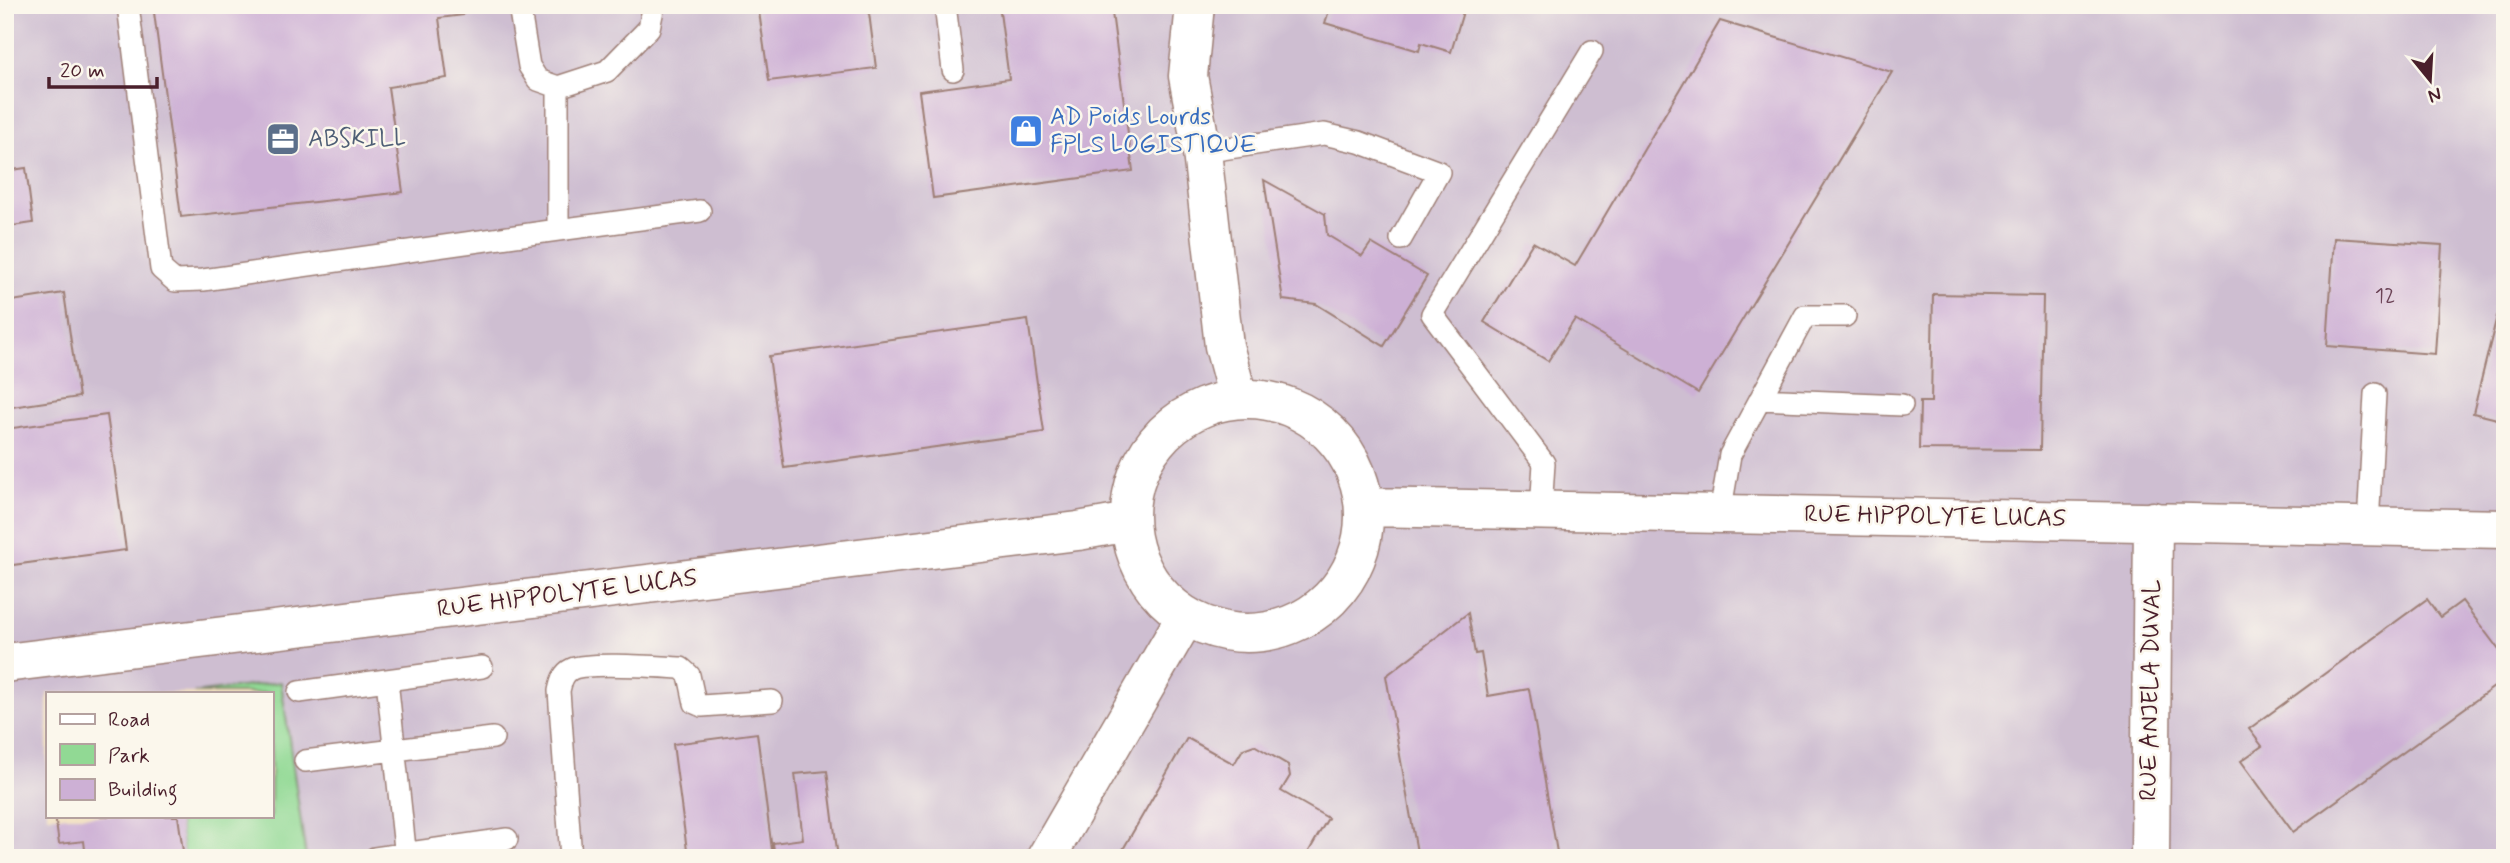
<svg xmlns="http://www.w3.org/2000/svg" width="2510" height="863" viewBox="0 0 2510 863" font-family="Mynerve,sans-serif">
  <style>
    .industrial { fill: #cebed1; fill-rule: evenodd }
    .green { fill: #91d994; stroke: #6e7c60; stroke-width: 2 }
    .building { fill: #cdb0d5 }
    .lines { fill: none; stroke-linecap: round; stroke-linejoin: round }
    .service-casing { stroke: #9e7f76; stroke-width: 24 }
    .minor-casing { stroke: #9e7f76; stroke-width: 41 }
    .service { stroke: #fff; stroke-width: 21 }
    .minor { stroke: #fff; stroke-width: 38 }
    .labels { text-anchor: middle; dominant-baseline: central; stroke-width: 5; stroke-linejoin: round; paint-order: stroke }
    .number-label { font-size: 21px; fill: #6b4356 }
    .shop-label { font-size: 24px; fill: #366cbe; stroke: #fbf7ec; text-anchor: start }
    .service-label { font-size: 24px; fill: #4e5e75; stroke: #fbf7ec; text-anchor: start }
    .street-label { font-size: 24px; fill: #4a1f2b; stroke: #fbf7ec }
  </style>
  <rect width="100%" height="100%" fill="#fbf7ec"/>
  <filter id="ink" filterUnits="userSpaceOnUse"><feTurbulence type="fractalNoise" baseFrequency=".0143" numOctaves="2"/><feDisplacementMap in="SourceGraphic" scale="14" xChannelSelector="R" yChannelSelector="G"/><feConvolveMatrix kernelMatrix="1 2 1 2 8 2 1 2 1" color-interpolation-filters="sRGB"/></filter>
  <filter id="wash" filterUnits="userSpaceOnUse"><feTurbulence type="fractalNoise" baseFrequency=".00686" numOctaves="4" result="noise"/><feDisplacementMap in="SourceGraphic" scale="28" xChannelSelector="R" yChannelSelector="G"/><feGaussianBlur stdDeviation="1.57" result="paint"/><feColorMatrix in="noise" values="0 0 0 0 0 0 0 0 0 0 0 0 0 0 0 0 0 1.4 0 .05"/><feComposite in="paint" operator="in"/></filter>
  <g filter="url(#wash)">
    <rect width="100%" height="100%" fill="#f1dfc0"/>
    <path class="industrial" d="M5,5H2505V858H5ZM47,693H271V816H47Z"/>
    <path class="green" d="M281,682L306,858H184L178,816H271V693H194Z"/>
    <g id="blocks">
      <path class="building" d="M153,5H466L463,15L439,18L447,78L388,87L403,192L181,217Z
        M758,5H868L876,68L769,81Z
        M999,5H1111L1133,171L933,198L919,91L1009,79Z
        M1331,5H1465L1451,52L1421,43L1419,51L1325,23Z
        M1720,21L1892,72L1698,393L1575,319L1548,361L1484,322L1533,242L1575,266Z
        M26,168L33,223L5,227V171Z
        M1264,180L1325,214L1327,235L1362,256L1371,243L1427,276L1384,346L1316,304L1283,300Z
        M2334,238L2442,245L2435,354L2327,346Z
        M64,293L79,397L5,408V302Z
        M1933,294L2043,296L2040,450L1919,449L1920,402H1931Z
        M2497,316L2505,318V421L2473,413Z
        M1028,320L1044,432L784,468L769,356Z
        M107,415L126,550L5,566V429Z
        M2427,599L2440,617L2462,601L2505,658V679L2293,832L2241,761L2262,746L2249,729Z
        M1468,613L1475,654L1481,653L1488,696L1529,689L1558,858H1418L1386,676Z
        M757,733L773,858H688L673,744Z
        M1187,738L1234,764L1243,749L1254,745L1288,765L1290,776L1281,791L1328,818L1305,858H1118Z
        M827,771L838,858H775L773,843L803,839L795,774Z
        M55,816H178L184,858H86L84,841L59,844Z"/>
    </g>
  </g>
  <g filter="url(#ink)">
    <use href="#blocks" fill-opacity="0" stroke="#9e7f76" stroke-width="2"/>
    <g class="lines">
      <g class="service-casing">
        <path id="service" d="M128,5L161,269L175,281L203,280L558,230V87
          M519,5L529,66L538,80L558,87L607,71L649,28L654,5
          M945,5L953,70
          M1202,152L1324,134L1359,142L1439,172L1401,239
          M558,230L700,211
          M1760,399L1902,405
          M1541,511L1544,463L1432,314L1592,51
          M1720,514L1730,455L1805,316H1845
          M2368,526L2375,394
          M387,680L406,858
          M299,692L482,667
          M305,761L493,738
          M375,858L507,839
          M571,858L559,691C561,682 563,673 572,669C588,662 660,667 681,668L689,675L695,703L702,706L772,701"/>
      </g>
      <g class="minor-casing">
        <path id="minor" d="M1195,5L1188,76L1202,152L1224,346L1238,398
          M1130 516a117 117 0 1 1 234 0a117 117 0 1 1-234 0Z
          M1366,507L2505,529
          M5,663L1078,531L1129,522
          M1046,858L1185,618
          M2150,858L2153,521"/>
      </g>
      <use href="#service" class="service"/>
      <use href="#minor" class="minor"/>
    </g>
  </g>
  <defs>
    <g id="shop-square" transform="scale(1.75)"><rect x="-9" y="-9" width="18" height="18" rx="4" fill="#3f7fe0" stroke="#fbf7ec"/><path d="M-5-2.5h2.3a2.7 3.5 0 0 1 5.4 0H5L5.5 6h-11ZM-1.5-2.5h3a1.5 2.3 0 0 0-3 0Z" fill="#fff"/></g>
    <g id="office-square" transform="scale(1.75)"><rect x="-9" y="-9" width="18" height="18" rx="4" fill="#5c6f8a" stroke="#fbf7ec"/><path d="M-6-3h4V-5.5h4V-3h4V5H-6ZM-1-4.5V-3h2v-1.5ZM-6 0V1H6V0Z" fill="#fff"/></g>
  </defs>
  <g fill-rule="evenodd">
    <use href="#shop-square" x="1026" y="131"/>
    <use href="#office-square" x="283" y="139"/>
  </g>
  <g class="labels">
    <g class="number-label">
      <text x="2385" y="296">12</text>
    </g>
    <g class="shop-label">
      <text x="1050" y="117">AD Poids Lourds<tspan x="1050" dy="28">FPLS LOGISTIQUE</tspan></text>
    </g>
    <g class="service-label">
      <text x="308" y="139">ABSKILL</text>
    </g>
    <g class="street-label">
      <text transform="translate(1935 517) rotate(1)">RUE HIPPOLYTE LUCAS</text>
      <text transform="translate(567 594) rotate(-7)">RUE HIPPOLYTE LUCAS</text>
      <text transform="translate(2151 690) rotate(-89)">RUE ANJELA DUVAL</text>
    </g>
  </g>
  <rect width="2510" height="863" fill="none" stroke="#fbf7ec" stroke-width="28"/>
  <rect x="46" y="692" width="228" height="126" fill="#fbf7ec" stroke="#b4a19f" stroke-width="2"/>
  <rect x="60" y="714" width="35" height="10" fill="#ffffff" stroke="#b4a19f" stroke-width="2"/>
  <text x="108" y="726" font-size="21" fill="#4a1f2b">Road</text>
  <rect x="60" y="744" width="35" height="21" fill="#91d994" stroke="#b4a19f" stroke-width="2"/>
  <text x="108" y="762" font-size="21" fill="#4a1f2b">Park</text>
  <rect x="60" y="779" width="35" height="21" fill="#cdb0d5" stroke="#b4a19f" stroke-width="2"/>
  <text x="108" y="796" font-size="21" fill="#4a1f2b">Building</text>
  <g transform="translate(2430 80) rotate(162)" stroke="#fbf7ec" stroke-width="5" paint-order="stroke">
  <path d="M0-5L12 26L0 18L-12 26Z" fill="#4a1f2b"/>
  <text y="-10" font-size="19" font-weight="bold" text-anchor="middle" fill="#4a1f2b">N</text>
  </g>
  <path d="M49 77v10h108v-10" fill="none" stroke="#4a1f2b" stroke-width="3.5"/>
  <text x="60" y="77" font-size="21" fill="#4a1f2b" stroke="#fbf7ec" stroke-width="5" paint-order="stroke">20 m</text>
</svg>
